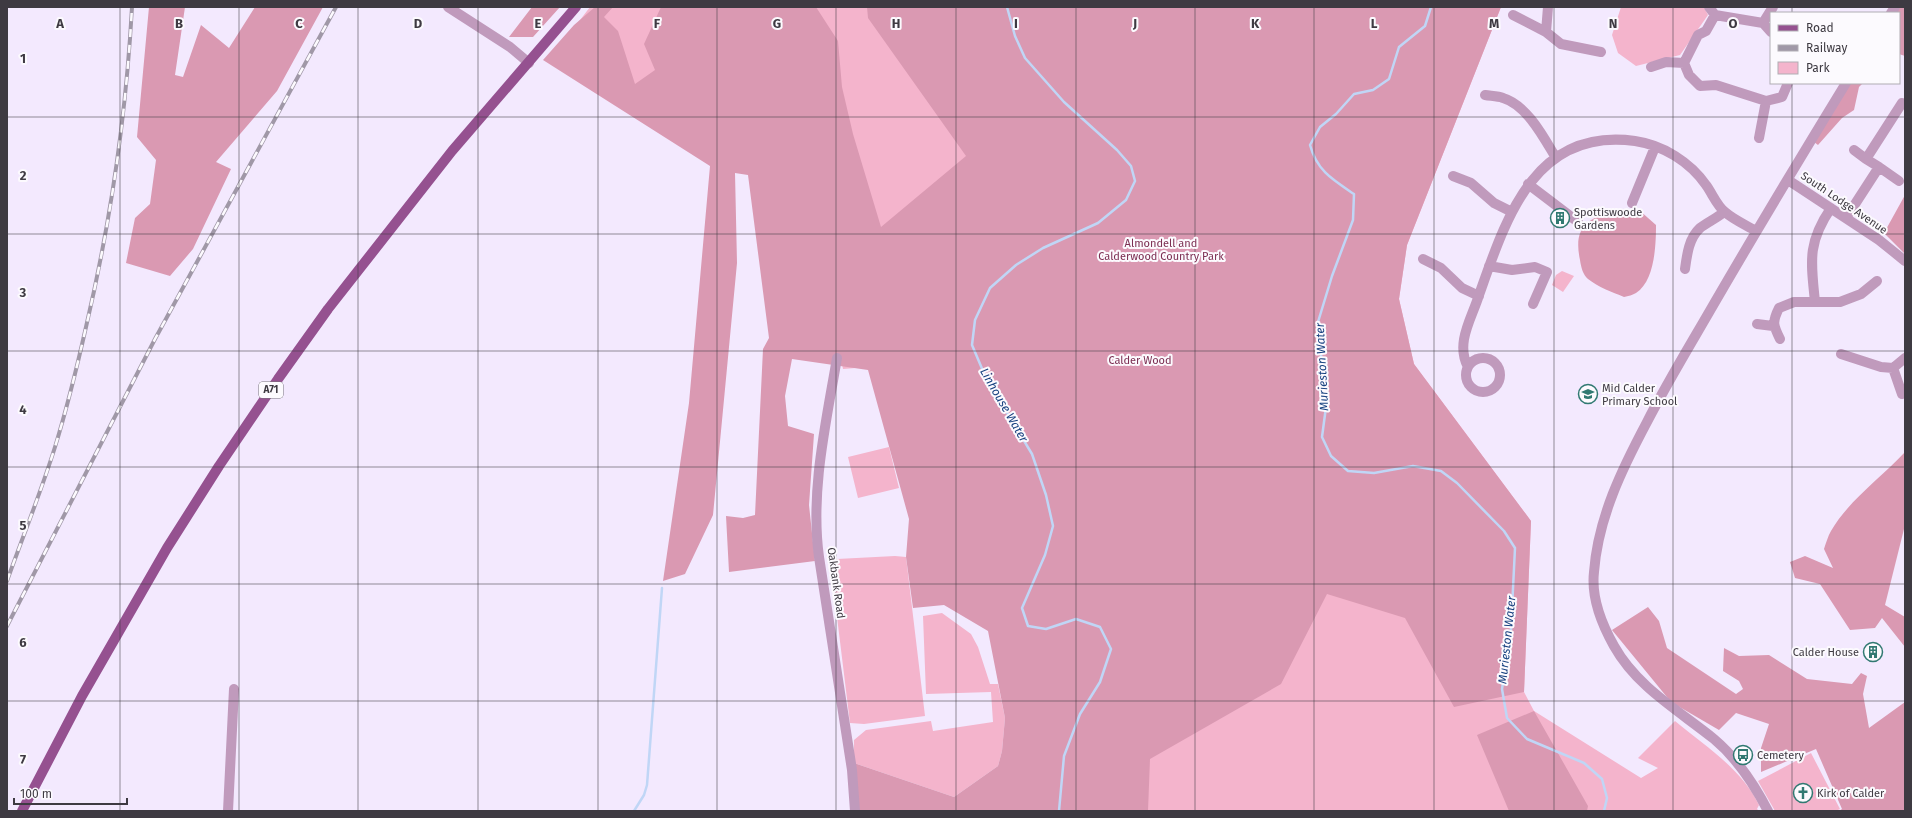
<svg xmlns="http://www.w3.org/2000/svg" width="1912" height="818" viewBox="0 0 1912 818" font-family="'Fira Sans',sans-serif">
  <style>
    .green { fill: #f4b4cc }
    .forest { fill: #da99b2 }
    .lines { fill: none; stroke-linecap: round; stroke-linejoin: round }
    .stream { stroke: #c0d6f6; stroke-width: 2.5 }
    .minor { stroke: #c09abc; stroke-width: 10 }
    .major { stroke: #955190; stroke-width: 10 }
    .rail-casing { stroke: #a098a7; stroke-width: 4 }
    .rail { stroke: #fcfafe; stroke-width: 2.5; stroke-dasharray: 8; stroke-linecap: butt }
    .grid { fill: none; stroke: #3e3a42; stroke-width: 1; stroke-opacity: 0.55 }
    .labels { text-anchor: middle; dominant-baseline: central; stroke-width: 4; stroke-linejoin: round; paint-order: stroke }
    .shield { fill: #fcfafe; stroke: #77747a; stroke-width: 1 }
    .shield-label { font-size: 10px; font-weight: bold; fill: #3e3a42 }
    .street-label { font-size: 11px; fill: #3e3a42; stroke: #fcfafe }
    .poi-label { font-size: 11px; fill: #3e3a42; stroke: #fcfafe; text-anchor: start }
    .park-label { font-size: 11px; fill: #7c2e52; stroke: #fcfafe }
    .water-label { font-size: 12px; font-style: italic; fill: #184280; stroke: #fcfafe }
    .grid-label { font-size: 13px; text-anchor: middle; font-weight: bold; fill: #3e3a42; stroke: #fcfafe; stroke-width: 4; stroke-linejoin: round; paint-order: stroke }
  </style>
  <rect width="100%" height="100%" fill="#f3e9fe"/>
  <path class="green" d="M590,7H1501L1407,245L1399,299L1414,364L1531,521L1524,692L1534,711L1641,778L1658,768L1638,758L1675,721C1705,746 1742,769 1759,805L1757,809L1759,811H1059L1064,756L868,367L843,369L796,146L548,62Z
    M1621,7H1704L1708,15L1680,55L1636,66L1618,53L1612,35Z
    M1562,271L1574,276L1563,292L1552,285L1556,275Z
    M889,447L899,488L858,498L848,457Z
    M895,556L906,557L925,716L864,724L850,723L831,568L837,559Z
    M942,613L971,634L978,647L990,684H998L1005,718L1002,751L998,766L954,797L854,763V740L866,730L931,721L933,731L993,722L991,692L926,694L923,616Z
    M1811,753L1840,809L1836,811H1775L1758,781Z"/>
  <path class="forest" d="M149,7H185L175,75L183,77L201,25L229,48L255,7H323L277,91L216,162L231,169L193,249L170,276L126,263L135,218L150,204L156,160L137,137Z
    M532,7H560L533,37H509Z
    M595,7H613L604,17L618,31L635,84L655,70L644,44L661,7H816L838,41L842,87L853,134L881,227L966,156L868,18L867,7H1501L1407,245L1399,299L1414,364L1531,521L1524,692L1454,707L1405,618L1327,594L1281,684L1150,759L1148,811H858L854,763L954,797L998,766L1002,751L1005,718L988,631L944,605L913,608L906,557L909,519L868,370L792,359L785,396L788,426L814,434L809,505L815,561L729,572L726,516L743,518L755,515L763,349L769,338L748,175L735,173L737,263L713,515L685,574L663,581L689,403L710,166L543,60L574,25Z
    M1900,7H1905V56L1899,54V13H1896Z
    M1850,83H1863L1859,87L1854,110L1842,118L1818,145L1814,142Z
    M1905,195V254L1884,233Z
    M1617,210H1639L1656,225C1656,244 1655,281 1636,293C1633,295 1628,296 1624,297C1612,292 1598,287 1588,279C1583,275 1581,267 1580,260C1573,227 1587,218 1617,210Z
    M1905,452V525L1885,605L1905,617V647L1882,618L1875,628L1850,630L1820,584L1795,578L1790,562L1805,556L1833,568L1824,549C1826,543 1828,536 1831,531C1849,500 1881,478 1905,452Z
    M1648,607L1659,621L1667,648L1736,694L1743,689L1739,681L1723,671L1724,648L1739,656L1769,655L1807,679L1852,684L1861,673L1867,676L1863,694L1869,728L1905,702V811H1839L1842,809L1816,749L1761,772V748L1769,724L1736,713L1719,730L1671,702L1612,630Z
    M1534,711L1588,806L1587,811H1509L1477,735Z"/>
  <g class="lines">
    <path class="stream" d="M1007,7L1015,36L1025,58L1064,102L1117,150L1131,166L1135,181L1126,200L1098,223L1043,248L1016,265L990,288L975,320L972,345L986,378L1032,454L1046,495L1053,526L1045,555L1022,608L1028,626L1046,629L1076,619L1100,627L1111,649L1100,682L1080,714L1064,756L1059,811
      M1431,7L1425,26L1399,47L1389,79L1373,90L1354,94L1336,114L1320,127L1310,145C1317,171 1333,180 1354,194L1353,220L1332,276L1318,322L1326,407L1322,437L1331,456L1348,471L1374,473L1413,466L1441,471L1457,483L1504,531L1515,548L1511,629L1502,689L1507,718L1527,739L1584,763L1602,779L1607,798L1604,811
      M634,811L644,795L647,785L662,588"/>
    <path class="minor" d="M448,7L510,47L529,63
      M1709,7L1715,15L1763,23L1771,32
      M1891,13L1895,7
      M1513,15L1546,32L1561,44L1601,52
      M1715,15L1706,31L1698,35L1684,63L1689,75L1700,86L1716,85L1766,101L1782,97L1788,83
      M1763,23L1773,7
      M1546,32L1548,7
      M1651,67L1666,62L1684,63
      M1485,95C1491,96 1498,96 1503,98C1527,105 1544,138 1556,158
      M1759,138L1766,101
      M1854,150L1866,159
      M1879,167L1899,181
      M1453,176L1471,183L1494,203L1512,212
      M1788,180L1879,240L1905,261
      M1528,184L1578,222
      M1632,203L1655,147
      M1846,218L1879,167L1866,159L1902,103
      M1423,259L1441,268L1462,288L1479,296
      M1489,266L1512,270L1535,267L1547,272L1533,304
      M1685,269C1687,254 1689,238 1700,228C1708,222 1717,218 1724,212
      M1815,302C1811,262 1807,243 1831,208
      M1757,324L1773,326
      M1780,339C1773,325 1772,322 1779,308L1794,302H1840L1861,294L1877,281
      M1841,354L1881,367L1893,368L1905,358
      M837,358C826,423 810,492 819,557L852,770L855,811
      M1466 375a17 17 0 1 1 34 0a17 17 0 1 1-34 0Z
      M1468,367C1455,343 1472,318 1479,295C1506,219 1534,127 1635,141C1663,145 1690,162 1706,185C1712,193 1717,206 1725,212C1734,220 1746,225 1756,231
      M1893,368L1902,394
      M228,811L234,689
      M1768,811C1754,784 1738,759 1714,739C1678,710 1637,687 1614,646C1601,623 1591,598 1594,572C1598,518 1622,469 1647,422C1668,381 1692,342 1715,302C1758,228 1802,155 1846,83"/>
    <path class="major" d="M22,811L82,696L167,548L219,466L278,379L328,309L452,151L576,7"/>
    <g class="rail-casing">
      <path id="rail" d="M7,581C23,536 41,492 55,447C67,408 77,367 86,327C111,220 126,117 132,7
        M7,626L155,339L336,7"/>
    </g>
    <use href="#rail" class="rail"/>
  </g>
  <path class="grid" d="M120,7V811M239,7V811M358,7V811M478,7V811M598,7V811M717,7V811M836,7V811M956,7V811M1076,7V811M1195,7V811M1314,7V811M1434,7V811M1554,7V811M1673,7V811M1792,7V13M1792,83V811M7,117H1905M7,234H1905M7,351H1905M7,467H1905M7,584H1905M7,701H1905"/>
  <defs>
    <g id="building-ring" transform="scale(1)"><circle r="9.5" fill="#fcfafe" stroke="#317972" stroke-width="1.5"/><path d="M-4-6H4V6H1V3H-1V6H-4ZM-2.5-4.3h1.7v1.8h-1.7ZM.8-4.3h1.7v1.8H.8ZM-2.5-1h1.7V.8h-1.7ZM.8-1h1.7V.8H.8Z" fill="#317972"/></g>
    <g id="school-ring" transform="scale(1)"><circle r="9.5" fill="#fcfafe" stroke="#317972" stroke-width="1.5"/><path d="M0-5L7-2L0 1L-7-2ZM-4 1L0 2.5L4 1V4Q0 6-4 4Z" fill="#317972"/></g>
    <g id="bus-ring" transform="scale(1)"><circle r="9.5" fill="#fcfafe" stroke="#317972" stroke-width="1.5"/><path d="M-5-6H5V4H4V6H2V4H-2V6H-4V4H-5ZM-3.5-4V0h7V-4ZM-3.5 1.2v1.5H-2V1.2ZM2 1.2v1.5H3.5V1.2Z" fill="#317972"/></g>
    <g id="church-ring" transform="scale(1)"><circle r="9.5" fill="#fcfafe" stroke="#317972" stroke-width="1.5"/><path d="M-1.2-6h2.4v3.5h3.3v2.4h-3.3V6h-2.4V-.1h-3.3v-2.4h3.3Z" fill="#317972"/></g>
  </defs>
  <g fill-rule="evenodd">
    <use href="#building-ring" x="1560" y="218"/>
    <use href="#school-ring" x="1588" y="394"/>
    <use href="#building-ring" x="1873" y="652"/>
    <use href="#bus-ring" x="1743" y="755"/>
    <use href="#church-ring" x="1803" y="793"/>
  </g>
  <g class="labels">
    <rect class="shield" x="259" y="382" width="24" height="16" rx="3"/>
    <g class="shield-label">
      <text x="271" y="390">A71</text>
    </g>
    <g class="street-label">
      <text transform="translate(1844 203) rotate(34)">South Lodge Avenue</text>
      <text transform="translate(836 583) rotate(82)">Oakbank Road</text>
    </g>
    <g class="poi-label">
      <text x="1574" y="212">Spottiswoode<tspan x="1574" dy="13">Gardens</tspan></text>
      <text x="1602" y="388">Mid Calder<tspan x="1602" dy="13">Primary School</tspan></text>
      <text x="1859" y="652" text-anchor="end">Calder House</text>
      <text x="1757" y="755">Cemetery</text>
      <text x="1817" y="793">Kirk of Calder</text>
    </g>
    <g class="park-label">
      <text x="1161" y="243">Almondell and<tspan x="1161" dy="13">Calderwood Country Park</tspan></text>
      <text x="1140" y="360">Calder Wood</text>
    </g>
    <g class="water-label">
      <text transform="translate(1322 367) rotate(-93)">Murieston Water</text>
      <text transform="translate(1004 405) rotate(60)">Linhouse Water</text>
      <text transform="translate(1507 640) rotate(-84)">Murieston Water</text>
    </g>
  </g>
  <g class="grid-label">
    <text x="60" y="28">A</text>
    <text x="179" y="28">B</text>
    <text x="299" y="28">C</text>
    <text x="418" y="28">D</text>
    <text x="538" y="28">E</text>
    <text x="657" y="28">F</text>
    <text x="777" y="28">G</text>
    <text x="896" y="28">H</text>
    <text x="1016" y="28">I</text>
    <text x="1135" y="28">J</text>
    <text x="1255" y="28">K</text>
    <text x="1374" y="28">L</text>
    <text x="1494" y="28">M</text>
    <text x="1613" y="28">N</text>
    <text x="1733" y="28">O</text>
    <text x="23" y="63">1</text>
    <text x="23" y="180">2</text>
    <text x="23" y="297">3</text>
    <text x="23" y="414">4</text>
    <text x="23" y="530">5</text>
    <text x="23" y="647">6</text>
    <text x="23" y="764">7</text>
  </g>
  <rect width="1912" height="818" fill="none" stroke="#3e3a42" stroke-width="16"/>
  <rect x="1770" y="12" width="130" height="72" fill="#fcfafe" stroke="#b0adb3"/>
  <rect x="1778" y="25" width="20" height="6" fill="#955190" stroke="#b0adb3"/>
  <text x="1806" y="32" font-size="12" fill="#3e3a42">Road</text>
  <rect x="1778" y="45" width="20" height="6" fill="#a098a7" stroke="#b0adb3"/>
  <text x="1806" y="52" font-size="12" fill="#3e3a42">Railway</text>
  <rect x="1778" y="62" width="20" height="12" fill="#f4b4cc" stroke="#b0adb3"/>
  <text x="1806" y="72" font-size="12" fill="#3e3a42">Park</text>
  <path d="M14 798v6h113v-6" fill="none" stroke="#3e3a42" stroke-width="2"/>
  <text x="20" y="798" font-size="12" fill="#3e3a42" stroke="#fcfafe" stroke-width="3" paint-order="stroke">100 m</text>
</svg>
